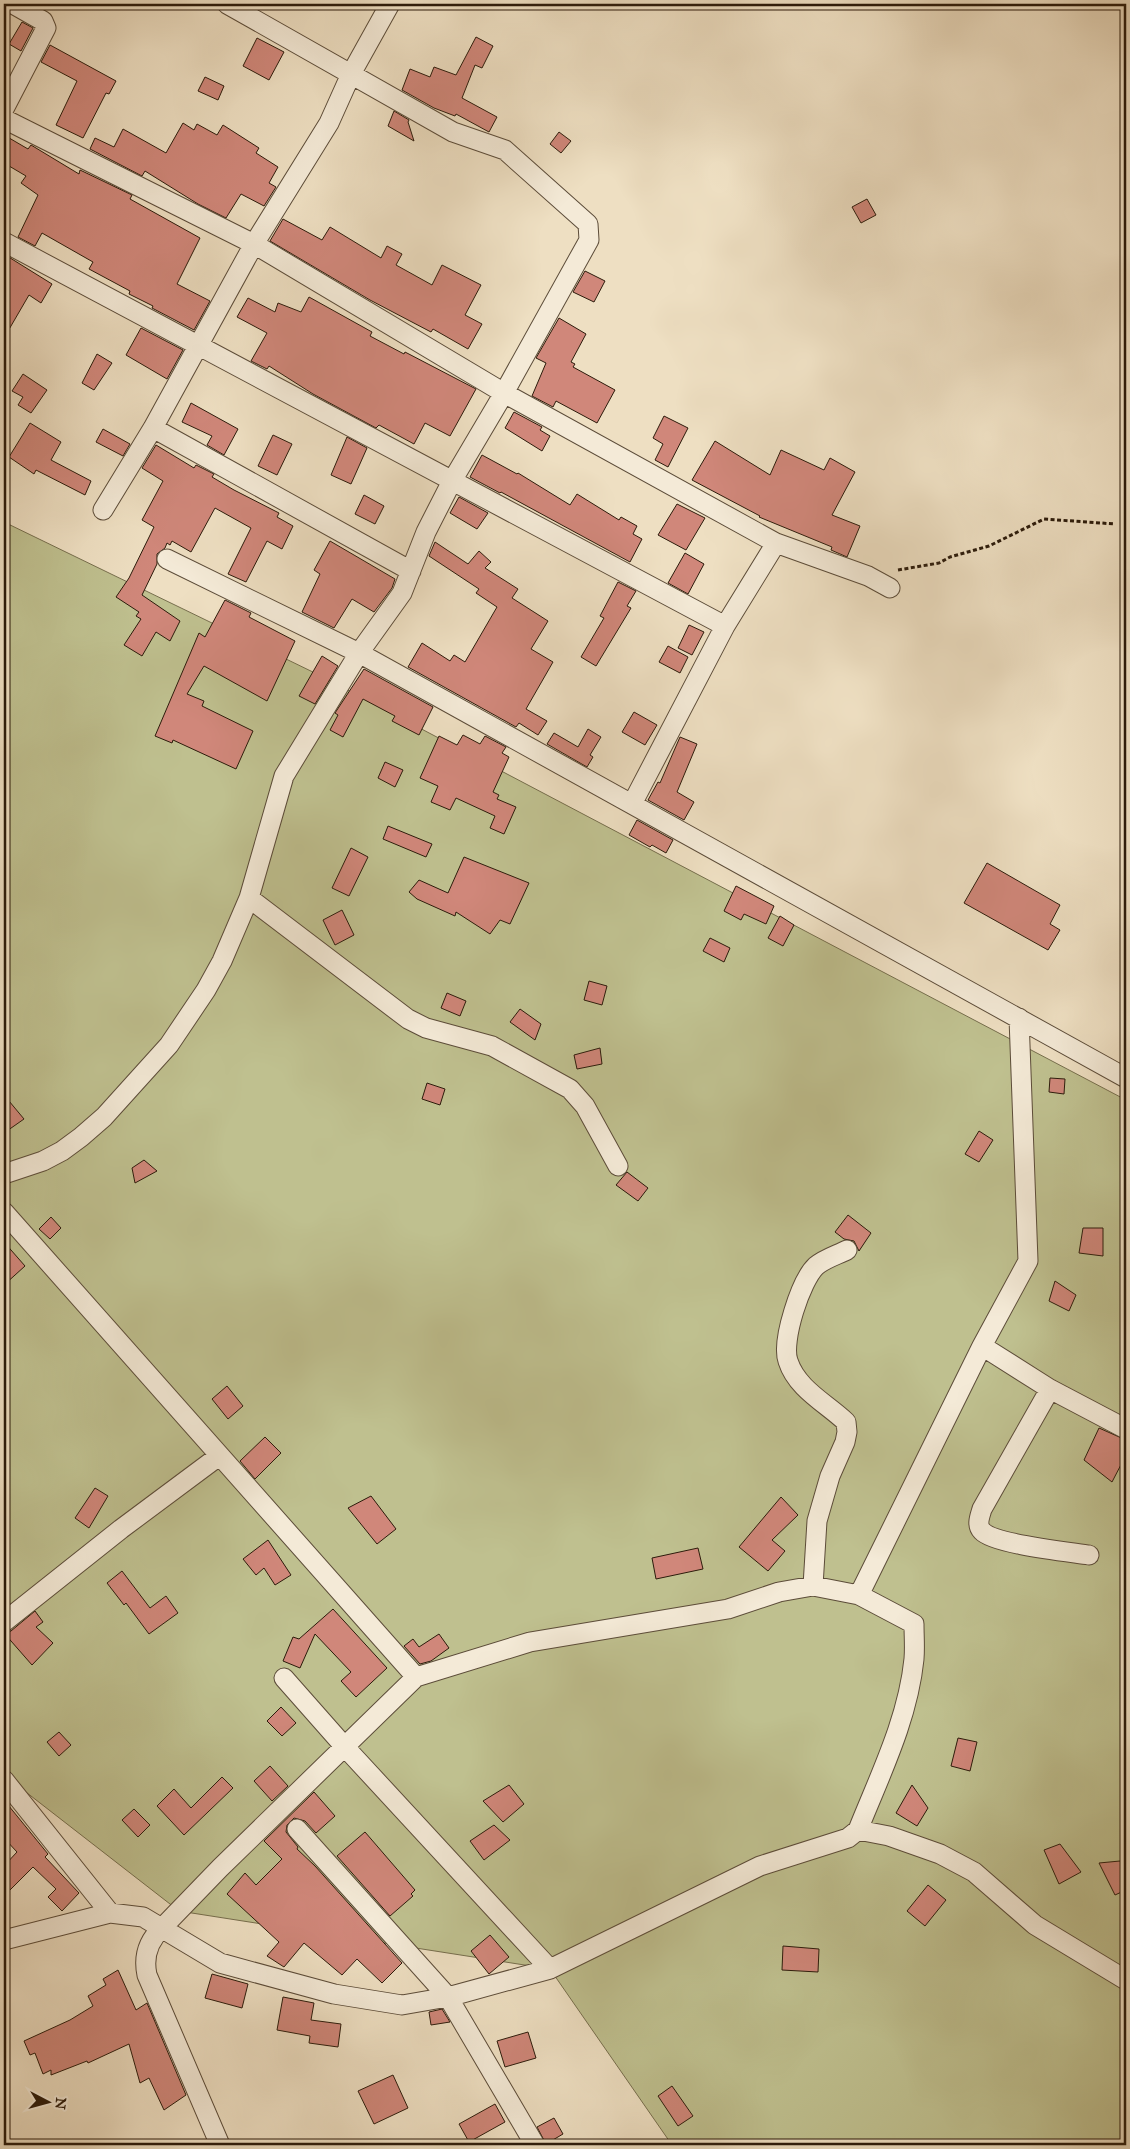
<svg xmlns="http://www.w3.org/2000/svg" width="1130" height="2149" viewBox="0 0 1130 2149" font-family="'IM FELL Great Primer',serif">
  <style>
    .green { fill: #bfc08f; stroke: #766e4d }
    .building { fill: #d0877a; stroke: #2c1b0b }
    .lines { fill: none; stroke-linecap: round; stroke-linejoin: round }
    .street-casing { stroke: #5c4c39; stroke-width: 21 }
    .path { stroke: #2c1b0b; stroke-width: 3; stroke-dasharray: 4 2.5; stroke-linecap: butt }
    .street { stroke: #f4ead7; stroke-width: 19 }
  </style>
  <rect width="100%" height="100%" fill="#eedfc2"/>
  <filter id="stains"><feTurbulence type="fractalNoise" baseFrequency=".004" numOctaves="4"/><feColorMatrix values="0 0 0 0 .2 0 0 0 0 .09 0 0 0 0 .02 0 0 0 .5 -.17"/></filter>
  <radialGradient id="worn" r=".72"><stop offset=".6" stop-color="#630" stop-opacity="0"/><stop offset="1" stop-color="#630" stop-opacity=".3"/></radialGradient>
  <path class="green" d="M4,522L319,675L1126,1100V2145H672L550,1969L179,1911L4,1775Z"/>
  <path class="building" d="M22,22L33,28L21,51L9,44Z
    M476,37L493,46L482,68L475,65L462,98L497,117L489,132L456,114L455,116L434,108L402,90L410,69L430,77L434,67L456,75Z
    M257,38L284,52L269,80L243,66Z
    M50,45L116,81L109,94L106,93L83,138L56,125L77,81L41,62Z
    M205,77L224,86L218,100L198,91Z
    M394,111L409,120L408,122L414,141L388,126Z
    M183,123L194,130L197,124L217,135L223,125L259,148L256,153L278,167L269,183L276,187L264,206L241,194L226,218L198,204L145,171L142,176L90,149L95,138L114,147L123,129L166,153Z
    M559,132L571,141L561,153L550,144Z
    M4,135L28,149L31,145L79,174L80,170L132,195L130,199L200,238L177,284L210,301L194,330L152,308L153,306L129,294L130,291L89,269L93,262L42,233L35,246L18,237L38,195L21,183L26,176L4,163Z
    M867,199L876,215L861,223L852,207Z
    M283,219L322,240L330,227L381,258L387,246L402,254L396,265L432,285L442,265L481,285L465,315L482,324L468,349L433,329L431,332L370,300L270,241Z
    M7,256L52,284L41,303L29,295L4,338V262Z
    M585,271L605,281L594,302L573,292Z
    M309,297L372,332L370,336L404,354L405,352L476,389L450,436L425,423L414,444L379,425L376,428L313,394L269,366L267,369L251,361L267,333L237,317L248,298L275,312L278,303L301,312Z
    M559,318L586,334L571,362L575,364L573,367L615,390L597,423L556,401L553,407L532,396L546,363L536,358Z
    M141,328L183,350L167,379L126,355Z
    M97,354L112,363L94,390L82,383Z
    M23,374L47,390L31,413L18,405L23,397L12,391Z
    M191,403L238,429L224,455L207,445L212,436L182,422Z
    M514,412L542,427L540,430L550,436L542,451L505,428Z
    M664,416L688,428L668,467L655,460L663,444L653,438Z
    M30,423L61,442L51,460L91,481L85,495L36,470L34,474L9,457Z
    M103,429L130,444L123,456L96,442Z
    M273,435L292,444L277,475L258,466Z
    M347,437L367,448L351,484L331,475Z
    M715,441L770,475L781,450L824,470L830,458L855,472L832,515L860,526L847,557L831,550L832,547L759,517L760,516L692,480Z
    M156,445L194,468L196,465L214,474L212,477L234,490L279,513L277,517L293,526L282,549L267,541L246,582L228,574L251,528L215,508L191,552L172,541L170,545L167,543L165,548L157,554V564L142,595L180,621L170,641L156,632L142,656L124,645L141,619L136,616L139,612L116,597L129,578L154,527L142,520L163,481L142,468Z
    M482,455L517,474L518,473L570,505L577,494L619,520L621,517L637,526L633,534L642,539L630,562L501,492L500,493L470,477Z
    M364,495L384,506L375,524L355,514Z
    M459,497L488,513L477,529L450,513Z
    M677,504L705,518L686,550L658,535Z
    M330,541L395,579L392,588L374,612L352,599L334,628L302,612L320,574L314,570Z
    M435,542L468,564L479,551L491,562L485,568L518,589L512,598L548,621L531,649L553,662L526,709L547,721L538,735L519,723L516,727L408,667L422,643L450,661L454,655L465,662L497,607L476,593L479,589L429,556Z
    M685,553L704,564L688,594L668,583Z
    M618,582L636,591L627,606L631,608L596,666L581,657L604,618L600,616Z
    M225,600L251,613L249,617L295,641L267,701L204,666L187,694L204,701L202,706L253,731L236,769L173,740L172,743L155,736L199,633L205,637Z
    M689,625L704,632L692,655L678,648Z
    M668,646L688,657L680,673L659,662Z
    M322,656L338,666L315,704L299,696Z
    M364,669L433,707L419,735L392,721L395,716L363,699L343,737L330,730L338,715L335,713Z
    M634,712L657,725L645,745L622,732Z
    M588,729L601,737L590,755L593,757L587,767L547,744L554,733L578,747Z
    M463,735L480,744L485,736L506,747L502,753L509,757L493,792L499,795L497,799L516,807L504,834L490,828L495,816L456,798L450,810L431,802L438,786L420,778L439,736L457,745Z
    M680,737L697,744L677,792L694,802L684,820L648,800L658,782L660,783Z
    M385,762L403,770L395,787L378,778Z
    M637,820L673,840L666,853L652,845L650,847L629,835Z
    M388,826L432,844L426,857L383,839Z
    M351,848L368,857L349,896L332,888Z
    M464,857L529,883L510,924L500,920L490,934L456,912L455,916L417,899L409,892L419,880L448,893Z
    M987,863L1060,905L1050,924L1060,930L1048,950L964,903Z
    M736,886L774,906L766,924L744,914L741,920L724,911Z
    M342,910L354,935L335,945L323,920Z
    M780,916L794,925L783,946L768,938Z
    M710,938L730,948L724,962L703,951Z
    M589,981L607,986L602,1005L584,1000Z
    M447,993L466,1001L460,1016L441,1008Z
    M520,1009L541,1024L535,1040L510,1022Z
    M600,1048L602,1064L577,1069L574,1055Z
    M1050,1078L1065,1079L1064,1094L1049,1092Z
    M427,1083L445,1089L440,1105L422,1099Z
    M4,1095L24,1119L4,1133Z
    M979,1131L993,1140L979,1162L965,1154Z
    M144,1160L157,1171L135,1183L132,1168Z
    M627,1172L648,1188L638,1201L616,1185Z
    M848,1215L871,1233L859,1251L854,1241L844,1239L835,1232Z
    M51,1217L61,1228L50,1239L39,1229Z
    M1083,1228H1103V1256L1079,1253Z
    M4,1242L25,1266L4,1285Z
    M1055,1281L1076,1295L1069,1311L1049,1301Z
    M227,1386L243,1406L228,1419L212,1399Z
    M1099,1428L1126,1440V1455L1112,1482L1084,1460Z
    M265,1437L281,1453L255,1479L240,1461Z
    M95,1488L108,1496L89,1528L75,1518Z
    M371,1496L396,1529L377,1544L348,1508Z
    M781,1497L798,1515L772,1540L785,1551L768,1571L739,1547Z
    M268,1540L291,1575L275,1585L264,1568L256,1575L243,1559Z
    M698,1548L703,1569L656,1579L652,1558Z
    M122,1571L150,1608L166,1596L178,1613L149,1634L126,1603L124,1605L107,1583Z
    M333,1609L387,1668L356,1697L341,1681L351,1672L315,1634L300,1668L283,1661L293,1637L299,1639Z
    M35,1611L43,1622L36,1627L53,1643L32,1665L4,1633L11,1631Z
    M439,1634L449,1648L431,1661L420,1664L404,1646L413,1639L419,1647Z
    M281,1707L296,1723L282,1736L267,1721Z
    M59,1732L71,1745L59,1756L47,1742Z
    M958,1738L977,1742L970,1771L951,1766Z
    M270,1766L288,1786L272,1801L254,1781Z
    M222,1777L233,1788L184,1835L157,1806L174,1789L191,1808Z
    M509,1785L524,1804L503,1822L483,1801Z
    M912,1785L928,1808L917,1826L896,1813Z
    M314,1792L335,1816L316,1833L305,1821L294,1818L287,1825L286,1832L298,1847L297,1849L315,1866L402,1963L382,1983L357,1959L342,1975L304,1943L284,1967L267,1956L279,1942L227,1894L245,1873L256,1885L282,1859L264,1841Z
    M4,1800L48,1854L45,1857L79,1893L62,1911L48,1897L56,1889L33,1867L4,1896V1866L17,1852L4,1838Z
    M134,1809L150,1825L138,1837L122,1820Z
    M494,1825L510,1840L484,1860L470,1841Z
    M365,1832L415,1890L411,1894L413,1896L390,1916L337,1856Z
    M1060,1844L1081,1872L1059,1884L1044,1850Z
    M1120,1861L1126,1870V1890L1115,1895L1099,1863Z
    M928,1885L946,1900L925,1926L907,1911Z
    M490,1935L509,1957L489,1974L471,1951Z
    M783,1946L819,1949L818,1972L782,1970Z
    M118,1970L136,2010L147,2003L186,2095L164,2110L149,2078L140,2083L129,2044L88,2063L87,2061L51,2075V2070L43,2074L35,2053L30,2055L24,2041L70,2020L93,2006L88,1996L106,1985L103,1979Z
    M212,1974L248,1984L242,2008L205,1998Z
    M283,1997L314,2003L311,2020L341,2024L338,2047L309,2043L310,2036L277,2030Z
    M442,2009L450,2022L431,2025L429,2012Z
    M528,2032L536,2058L505,2067L497,2041Z
    M393,2075L408,2108L374,2124L358,2091Z
    M672,2086L693,2116L678,2126L658,2096Z
    M495,2104L505,2122L469,2142L459,2124Z
    M554,2118L563,2134L546,2144L537,2127Z"/>
  <g class="lines">
    <g class="street-casing">
      <path id="street" d="M4,109L46,28L43,21L13,4
        M4,119L254,244L504,393L776,543L868,576L890,588
        M4,242L725,626
        M153,428L411,571
        M103,510L153,428L254,244L329,123L351,74L390,4
        M167,559L359,653L1126,1078
        M632,804L725,626L776,543
        M249,898L408,1019L426,1028L492,1046L570,1089L585,1106L618,1166
        M4,1174L43,1161L62,1151L81,1137L104,1117L169,1045L206,990L222,961L249,898L284,776L359,653L402,593L426,532L452,481L504,393L589,240L588,224L505,150L453,132L227,4
        M4,1212L416,1677
        M982,1346L1050,1389L1126,1429
        M1050,1389L982,1509C980,1516 976,1525 982,1531C993,1544 1070,1552 1089,1555
        M813,1586L817,1521L830,1476L845,1442L847,1432L846,1422C826,1403 797,1389 788,1361C781,1341 801,1280 816,1266C824,1259 837,1255 847,1250
        M859,1595L982,1346L1028,1261L1019,1018
        M4,1622L121,1529L219,1456
        M284,1678L344,1746L550,1969
        M4,1780L110,1913
        M297,1829L448,1997L535,2145
        M858,1830L889,1836L940,1854L974,1872L1035,1925L1126,1980
        M4,1940L110,1913L143,1917L220,1963L334,1994L402,2005L448,1997L550,1969L760,1866L848,1838L858,1830C880,1775 908,1719 914,1659C915,1648 914,1636 914,1624L859,1595L813,1586L779,1592L728,1609L530,1642L416,1677L220,1868L162,1928C148,1941 143,1956 147,1975L220,2145"/>
    </g>
    <path class="path" d="M898,570L939,563L950,557L989,546L1044,519L1115,524"/>
    <use href="#street" class="street"/>
  </g>
  <rect width="1130" height="2149" fill="none" stroke="#eedfc2" stroke-width="20"/>
  <rect x="5" y="5" width="1120" height="2139" fill="none" stroke="#2c1b0b" stroke-width="2.5"/>
  <rect x="10" y="10" width="1110" height="2129" fill="none" stroke="#2c1b0b"/>
  <g transform="translate(48 2102) rotate(96)" stroke="#f4ead7" stroke-width="4" paint-order="stroke">
  <path d="M0-4L9 19L0 12L-9 19Z" fill="#2c1b0b"/>
  <text y="-8" font-size="14" font-weight="bold" text-anchor="middle" fill="#2c1b0b">N</text>
  </g>
  <rect width="100%" height="100%" filter="url(#stains)"/>
  <rect width="100%" height="100%" fill="url(#worn)"/>
</svg>
